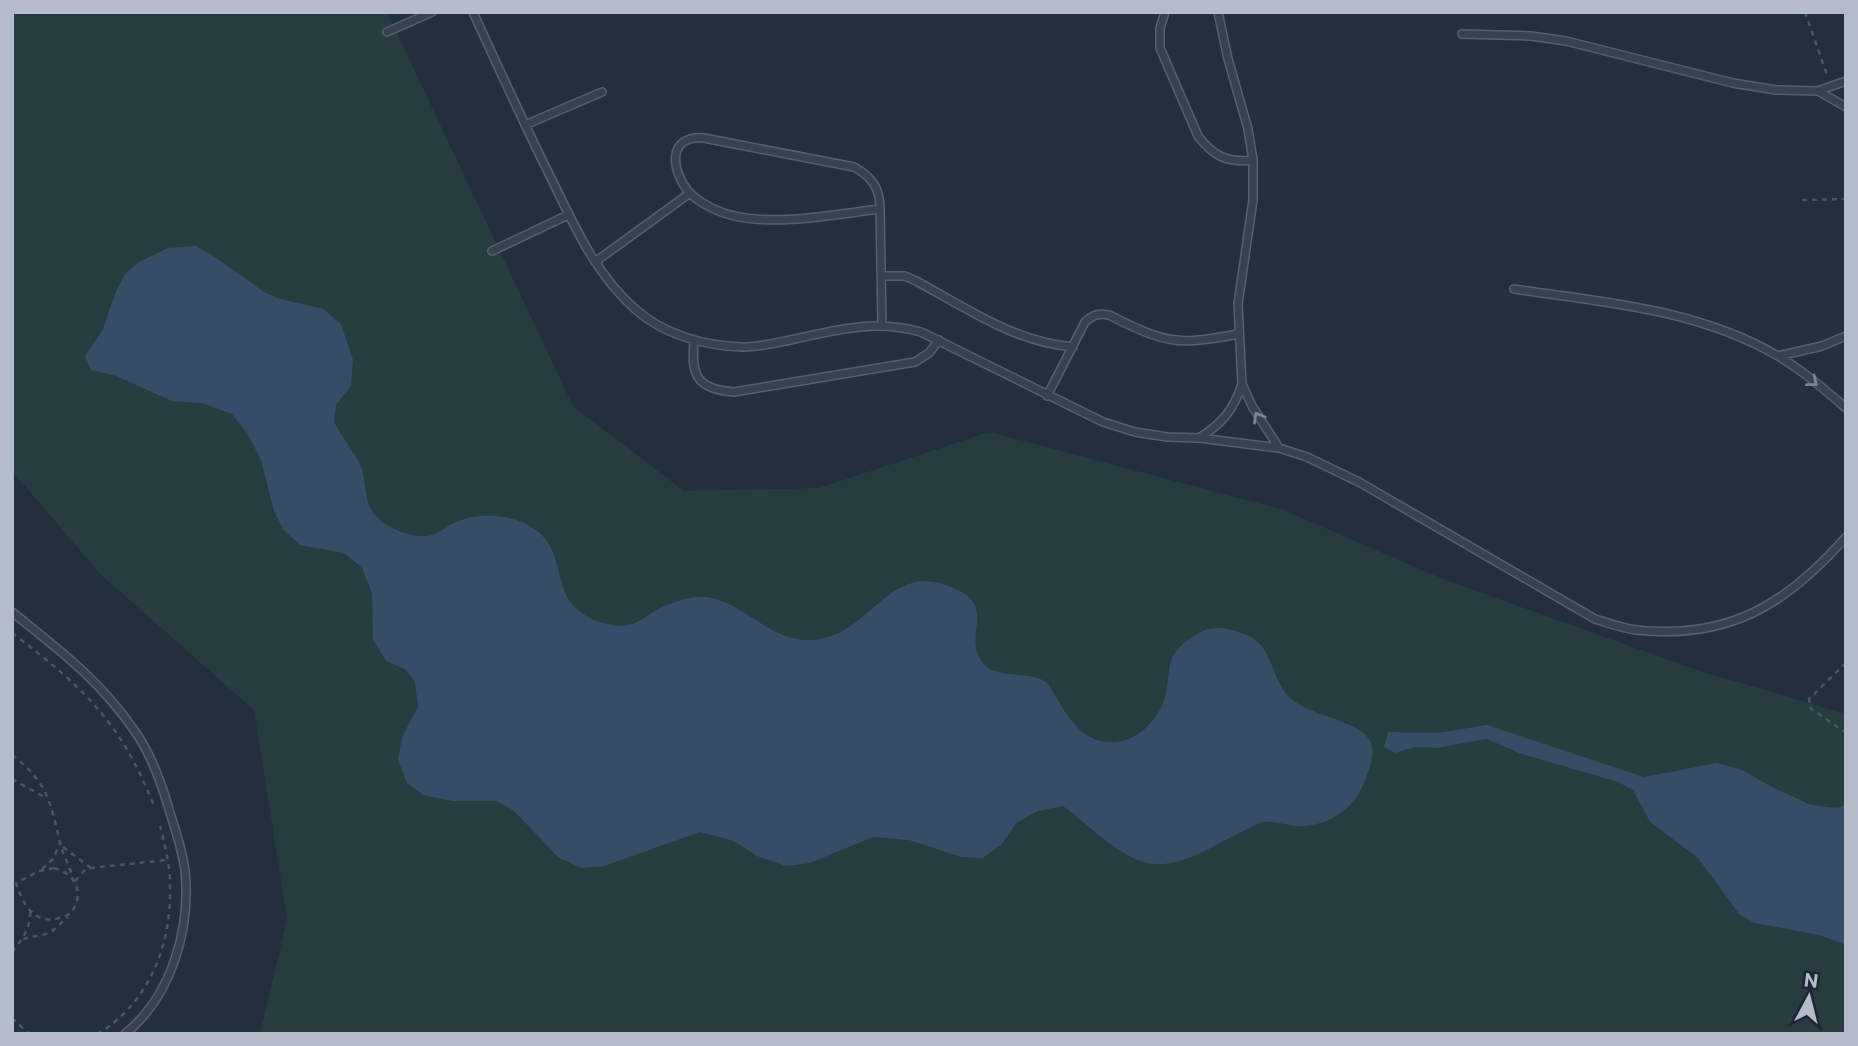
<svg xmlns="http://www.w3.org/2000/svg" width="1858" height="1046" viewBox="0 0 1858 1046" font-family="Commissioner,sans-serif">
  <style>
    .green { fill: #263c3f }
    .water { fill: #394c67 }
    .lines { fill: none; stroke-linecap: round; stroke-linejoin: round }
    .service-casing { stroke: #565f6c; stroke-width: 10 }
    .path { stroke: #44595c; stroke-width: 2.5; stroke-dasharray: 5 5; stroke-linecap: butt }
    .service { stroke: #38414e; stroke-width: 7 }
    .oneway { stroke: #7c8592 }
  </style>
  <rect width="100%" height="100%" fill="#242f3e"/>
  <path class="green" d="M12,12H387L573,406L684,491L819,488L989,432L1281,509L1443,579L1697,670L1846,714V1034H260L287,919L254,710L100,574L12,471Z"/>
  <path class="water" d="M196,246L215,257L264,292L277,298L323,309L341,324L353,360L351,386L336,405L334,422C341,435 350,447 358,460C371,485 358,505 385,524C396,531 415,538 428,536C436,535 445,528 452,524C474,513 500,513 522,522C570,543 549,585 578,610C590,621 612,628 628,625C640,623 650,613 660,608C672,602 690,596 704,597C747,601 771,647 820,639C872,630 889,565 946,585C1000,603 964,631 980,659C993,682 1028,669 1046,682C1051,687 1052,691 1056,697C1070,721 1085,745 1117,742C1141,739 1160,717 1166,694C1168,683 1168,669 1172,658C1177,647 1194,634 1205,630C1215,627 1223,628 1232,630C1271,640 1265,657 1282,688C1298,718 1361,717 1371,743C1375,755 1370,767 1366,778C1356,808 1329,827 1298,826C1287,825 1272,821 1262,822C1260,823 1247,829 1245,830C1218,843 1184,867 1153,864C1123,861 1088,824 1063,806L1038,811L1016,823L1002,844L983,858L961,857L909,840L873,837L810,863L786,866L757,856L734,841L700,832L604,866L582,868L559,858L513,810L496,801H453L423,795L407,783L398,760L402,737L418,707L415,682L405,669L386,661L373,640L372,593L362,568L344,553L300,545L283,529L274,511L261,460L247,433L232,414L202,403L172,401L116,376L91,370L85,356L103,329L115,294L125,274L139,262L168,248Z
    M1487,725L1644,777L1717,763L1742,770L1770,786L1811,805L1838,808L1846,804V945L1819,935L1755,923L1740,915L1698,858L1650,822L1633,790L1618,782L1519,753L1487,739L1436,748L1415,747L1395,753L1384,747L1388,732L1437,733Z"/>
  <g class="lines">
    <g class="service-casing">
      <path id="service" d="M473,12C498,67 523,122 550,176C573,223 595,274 635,309C664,335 705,346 743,347C759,347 775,343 790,340C837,330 873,319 921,332L1103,422L1135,432L1167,437L1199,438L1279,448L1307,457L1359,482L1595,619C1608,623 1622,628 1636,630C1729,640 1787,604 1846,537
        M1165,12L1160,28V48L1198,136C1213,156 1227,163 1253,160
        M1218,12L1228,59L1248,129L1253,160V200L1238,304L1242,384L1252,406L1279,448
        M387,32L432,12
        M1462,34L1531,36L1566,41L1733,83L1776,90L1818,91L1846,81
        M1818,91L1846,107
        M525,125L602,92
        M880,209C837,214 777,226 735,216C720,213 698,203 688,191C671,170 667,135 704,138L854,167C872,177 880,188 880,209L882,324
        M492,251L568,215
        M595,262L690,193
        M881,276H905L916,281C967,308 1014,342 1073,347
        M1514,289C1603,302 1698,309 1778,356C1802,370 1825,390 1846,408
        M694,341C691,375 696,389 734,392L915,362L929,353L939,340
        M1778,356L1822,346L1846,336
        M1047,396L1085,322C1093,315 1098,313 1109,315C1165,343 1176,346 1238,334
        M1199,438C1222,424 1234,409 1242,384
        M12,612C59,650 99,679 134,730C152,755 162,784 170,813C176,831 182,850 185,870C191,928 172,996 125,1034"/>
    </g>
    <path class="path" d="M1805,12L1827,75
      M1802,200L1846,199
      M12,633C82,686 121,722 154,806
      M1846,663L1809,699L1810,708L1846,733
      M12,755C47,781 51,803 60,843C63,855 70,866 73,879
      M12,779L46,798
      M63,847L91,868
      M54,868C77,874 85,895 70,914C39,929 25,911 16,883L39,871Z
      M42,869L52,860L60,844
      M75,881L84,871L91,868L167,860
      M23,939L50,933L68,917
      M12,952C23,938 31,928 30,910
      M12,1018L29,1034
      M97,1034C149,1004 172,944 170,885C170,865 165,845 160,826"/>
    <use href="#service" class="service"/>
  </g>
  <defs><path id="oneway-chevron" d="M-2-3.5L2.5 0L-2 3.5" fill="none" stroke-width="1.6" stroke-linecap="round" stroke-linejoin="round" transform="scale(1.75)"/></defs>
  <g class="oneway">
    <use href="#oneway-chevron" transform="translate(1813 382) rotate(38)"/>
    <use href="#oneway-chevron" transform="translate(1258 417) rotate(-120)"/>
  </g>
  <rect width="1858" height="1046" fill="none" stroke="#b4bcc9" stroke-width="28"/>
  <g transform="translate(1809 997) rotate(7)" stroke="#1d2633" stroke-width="5" paint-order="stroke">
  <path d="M0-5L12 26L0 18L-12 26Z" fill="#b4bcc9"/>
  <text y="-10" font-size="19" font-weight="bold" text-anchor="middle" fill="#b4bcc9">N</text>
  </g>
</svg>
